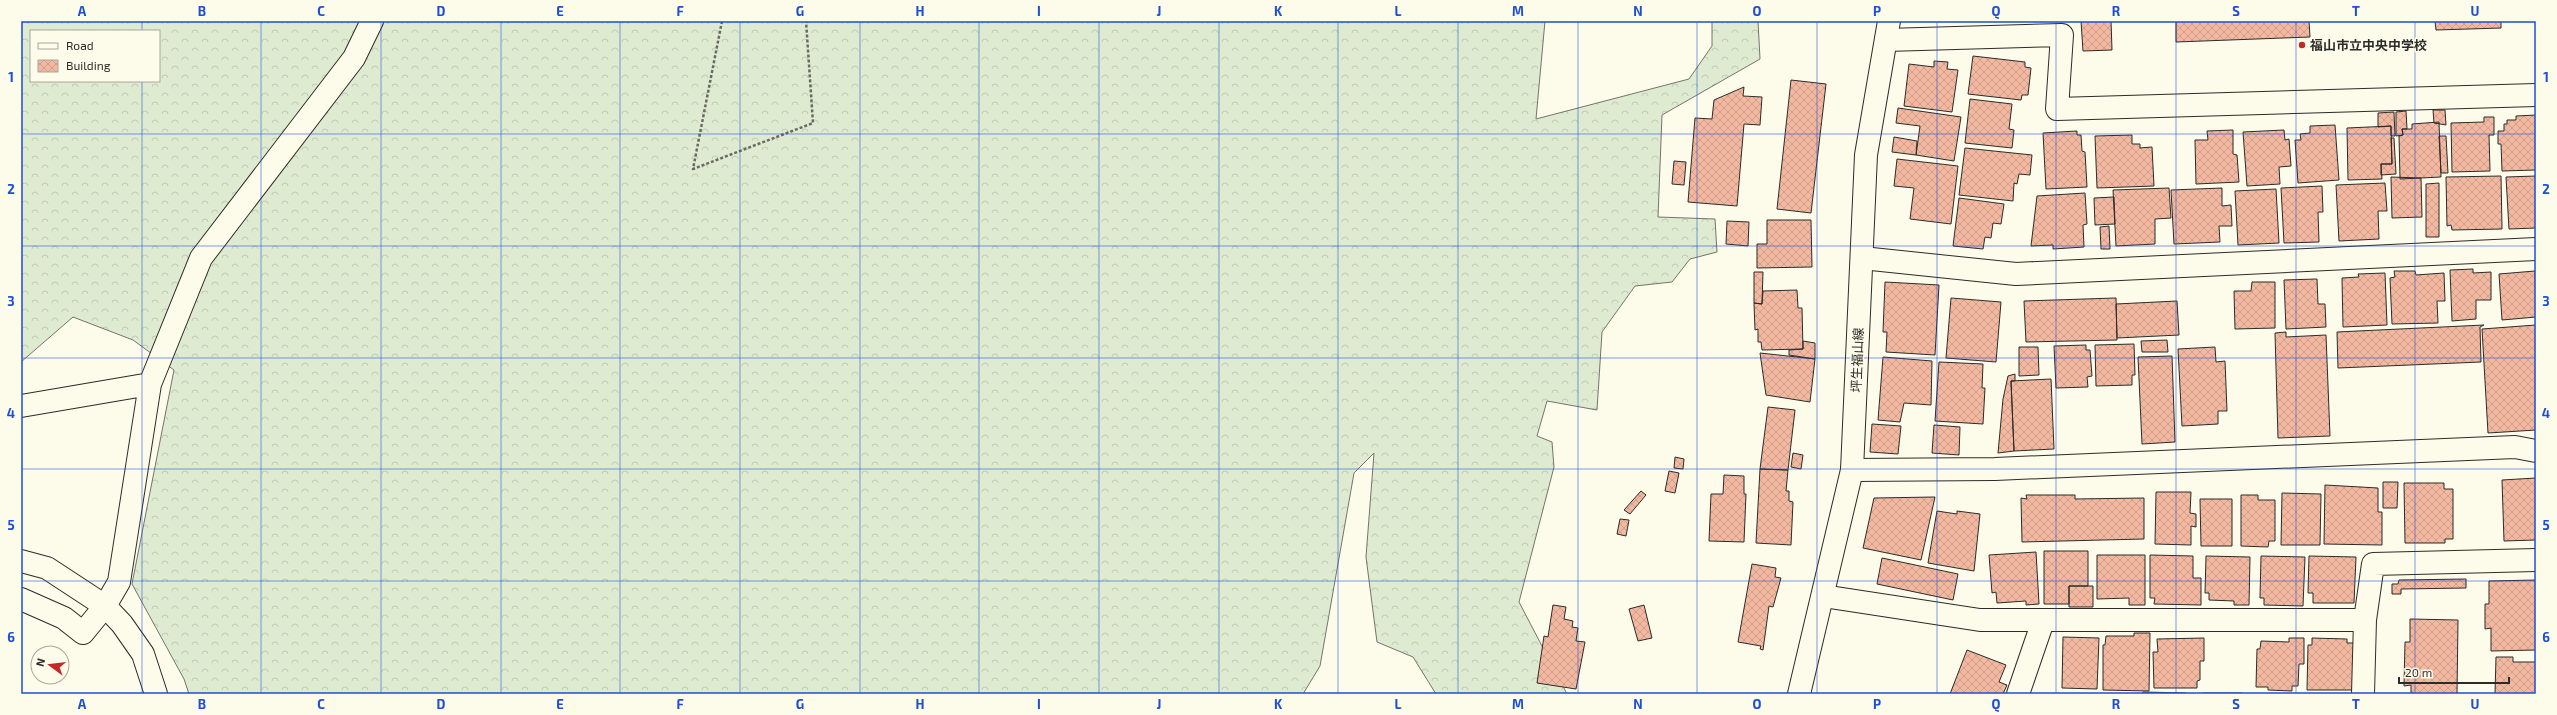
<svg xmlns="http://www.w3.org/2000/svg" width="2557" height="715" viewBox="0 0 2557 715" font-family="'Exo 2','Noto Sans JP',sans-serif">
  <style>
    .forest { fill: url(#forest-crowns); stroke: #74746e; fill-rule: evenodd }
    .building { fill: url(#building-cross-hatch); stroke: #2b2b2b }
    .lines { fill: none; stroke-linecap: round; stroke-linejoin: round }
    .street-casing { stroke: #2b2b2b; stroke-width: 24 }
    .secondary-casing { stroke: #2b2b2b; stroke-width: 24 }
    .path { stroke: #6a6964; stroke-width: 2.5; stroke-dasharray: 3 2; stroke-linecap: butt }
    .street { stroke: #fdfbea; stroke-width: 22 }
    .secondary { stroke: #fdfbea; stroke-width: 22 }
    .grid { fill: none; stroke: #1d4ed8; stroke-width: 1; stroke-opacity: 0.55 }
    .poi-dot { fill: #c62828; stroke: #fdfbea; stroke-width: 1.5 }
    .labels { text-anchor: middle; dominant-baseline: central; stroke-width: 3; stroke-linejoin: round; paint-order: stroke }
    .poi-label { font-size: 13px; font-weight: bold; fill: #2b2b2b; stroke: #fdfbea; text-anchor: start }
    .street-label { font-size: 13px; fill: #2b2b2b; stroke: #fdfbea }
    .neatline { fill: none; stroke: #1d4ed8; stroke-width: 1.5 }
    .grid-label { font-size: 13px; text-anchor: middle; font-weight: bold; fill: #1d4ed8 }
  </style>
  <defs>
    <pattern id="forest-crowns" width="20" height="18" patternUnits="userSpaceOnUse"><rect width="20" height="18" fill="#deebd1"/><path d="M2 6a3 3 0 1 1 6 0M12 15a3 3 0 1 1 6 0" fill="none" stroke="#bfcab4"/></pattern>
    <pattern id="building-cross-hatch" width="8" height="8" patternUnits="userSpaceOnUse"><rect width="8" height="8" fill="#f2b8a0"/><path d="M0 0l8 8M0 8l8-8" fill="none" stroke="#d09e8a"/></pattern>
  </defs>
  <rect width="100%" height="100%" fill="#fdfbea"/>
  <path class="forest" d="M21,21H1545L1536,119L1689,79L1712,46V21H1758L1760,59L1662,115L1658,217L1715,219L1717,252L1690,259L1672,282L1635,286L1602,332L1597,410L1547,401L1537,436L1552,442L1554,467L1519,602L1567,694H1436L1413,657L1377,642L1366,557L1374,453L1354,473L1320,666L1303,694H189L184,679L132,584L174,370L133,340L73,317L21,362ZM31,31H159V81H31Z"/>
  <path class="building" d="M2081,21H2111L2112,50L2083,51Z
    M2176,21H2309L2310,37L2176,42Z
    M2435,21H2501V28L2436,30Z
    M1973,56L2025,62V67L2031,68L2028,95H2022L2021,100L1968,94Z
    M1934,61L1948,62L1947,69L1958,70L1952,112L1904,106L1909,64L1934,67Z
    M1791,80L1826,84L1811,213L1777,209Z
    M1744,87L1743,96L1762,97L1760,125L1744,124L1737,206L1688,202L1695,118L1712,119L1714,100Z
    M1970,99L2012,104L2009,129L2014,130L2012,148L1965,143Z
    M1898,108L1961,117L1954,161L1916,155L1920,126L1896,123Z
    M2433,110H2445L2446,125L2434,123Z
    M2406,111L2407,129H2402L2403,135L2396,136V112Z
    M2394,112L2395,136H2391V126L2378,127V113Z
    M2536,115V170L2502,171L2501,144H2498V131H2504V124H2507V120H2516V116Z
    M2484,117H2494V135H2489L2490,171L2452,172L2451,123L2484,122Z
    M2439,122L2441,177L2400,179L2399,136L2403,135L2402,129H2412V124Z
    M2335,125L2339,180L2298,183L2295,140H2301L2300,134L2310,133V126Z
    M2391,126L2392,164H2381L2382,179L2348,180L2347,128Z
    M2233,130V154L2237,155L2239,182L2196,184L2195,140H2208L2207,131Z
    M2284,130L2285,140L2289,139L2291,166L2279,167L2280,184L2247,186L2243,132Z
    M2077,131V135H2081L2082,151L2085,152L2087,187L2046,189L2043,133Z
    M2132,135V144H2140V148L2152,147L2154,186L2097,188L2095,136Z
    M2439,136H2446L2448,173H2441Z
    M1894,137L1917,141L1916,155L1892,152Z
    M2391,138H2394L2396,174L2381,175V164H2392Z
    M1965,148L2032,155L2030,175L2019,174L2017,184L2014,183L2013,201L1959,195Z
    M1897,159L1958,166L1951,224L1910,219L1914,188L1894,186Z
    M1674,161L1686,162L1684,185L1672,184Z
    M2501,176L2502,229L2452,230L2451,225L2447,226L2446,177Z
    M2536,176V228L2509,229L2506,177Z
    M2391,177L2421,178L2422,217L2392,218Z
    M2385,183L2387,211H2378L2379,239L2339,241L2336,185Z
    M2439,183V237H2426V184Z
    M2322,186L2323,212H2318L2319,242L2284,243L2281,188Z
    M2169,188L2171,218L2155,219V244L2116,246L2113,190Z
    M2222,188V206L2231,205L2232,226H2219L2220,242L2174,244L2171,190Z
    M2276,189L2279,243L2238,245L2235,191Z
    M2085,193L2087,224L2083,225L2084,247L2053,249V245L2031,246L2037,196Z
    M2114,197L2115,224L2095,225L2094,198Z
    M1959,198L2004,204L2001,224L1993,223L1991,238L1985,237L1983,249L1953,246Z
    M1767,220H1811L1812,267L1757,268V244H1767Z
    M1727,221L1749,222L1748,246L1726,244Z
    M2109,226L2110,249H2101L2100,227Z
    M2473,269V273L2491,272V300H2476V319L2452,321L2450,270Z
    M2394,271H2415L2416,275L2444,273L2445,301H2437L2438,323L2392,324L2390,278L2395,277Z
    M2535,271L2536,317L2502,320L2499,274Z
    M1754,272H1763L1762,304L1754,303Z
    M2385,273L2387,325L2343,327L2342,278L2359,277L2358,274Z
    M2317,279L2318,304H2325L2326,327L2286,329L2284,280Z
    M1885,282L1939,285L1935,355L1886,352L1887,332H1883Z
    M2252,282H2275V328L2235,329L2234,291H2251Z
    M1797,290L1798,308H1802L1803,349L1762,350L1761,342H1758V329L1755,330L1754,303L1762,304L1763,291Z
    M1951,298L2001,302L1996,362L1946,358Z
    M2116,298L2117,340L2026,342L2024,301Z
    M2177,301L2179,335L2117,338L2116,304Z
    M2484,325L2480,327L2481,362L2338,368L2337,332Z
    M2536,325V430L2488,433L2482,329Z
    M2286,332V337L2326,335L2330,436L2278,438L2275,333Z
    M2167,340L2168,352H2142L2141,341Z
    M1803,341L1815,343V359L1789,355V350L1803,349Z
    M2134,344L2135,375H2132V385L2096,386L2095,345Z
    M2086,345V350H2090L2092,376L2087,377L2088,387L2056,388L2054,346Z
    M2019,347H2038L2039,375L2019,376Z
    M2215,347L2216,362L2225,361L2227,411H2218V424L2182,426L2178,349Z
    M1760,353L1815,359L1810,402L1766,395Z
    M2172,356L2175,442L2142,444L2138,357Z
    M1883,357L1932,361L1931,405L1904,403L1900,422L1878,420Z
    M1939,362L1983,364L1982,388H1985L1983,424L1935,421Z
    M2015,374V381H2011L2014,451L1998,453L2003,399L2008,376Z
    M2051,379L2054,449L2014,451L2011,381Z
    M1768,407L1795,410L1788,470L1760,469Z
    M1872,424L1901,426L1898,454L1870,452Z
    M1934,425L1960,427L1959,455L1932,453Z
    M1793,453L1803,455L1801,469L1791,467Z
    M1675,457L1684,459L1683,469L1674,468Z
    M1760,469L1788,470L1786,491H1789V501L1793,502L1791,545L1756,543Z
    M1669,471L1679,473L1675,493L1665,491Z
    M1724,475L1744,476V494H1746L1744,542L1709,541L1711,494H1723Z
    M2536,478V540L2504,541L2502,480Z
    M2383,482H2398L2397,508H2383Z
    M2404,483H2444V489H2453V539H2445V543H2405Z
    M2325,485L2378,488V512H2382V545L2324,544Z
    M1641,491L1646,495L1630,514L1624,510Z
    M2156,492H2191L2190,513L2196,514V527L2191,526V545L2155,544Z
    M2282,493L2321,494L2320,545H2281Z
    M2026,495H2075V499L2144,498V539L2022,542L2021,498L2027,499Z
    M2241,495H2258V500H2275V541H2269L2268,547L2241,546Z
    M1935,497L1921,560L1863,548L1874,498Z
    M2200,499H2232V546H2201Z
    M1937,511L1957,514V511L1980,514L1974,571L1928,563Z
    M1620,519L1629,520L1626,536L1617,534Z
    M2044,551H2088V586H2069V604H2044Z
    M2036,552L2039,604L2026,605V601L1997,603L1996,592L1992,593L1989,555Z
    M2097,555H2145V605H2129V598L2097,599Z
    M2150,555L2193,556V578H2201V605L2154,604L2155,598H2150Z
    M2206,556L2250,557L2249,605H2234V601L2209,600V593H2205Z
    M2261,556L2305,557L2303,606L2264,605V598H2260Z
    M2309,556L2356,557L2354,603H2313V593H2308Z
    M1882,558L1958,574L1953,600L1877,584Z
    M1752,564L1776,568L1775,577L1781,578L1773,607L1769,606L1763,650L1760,649L1761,646L1738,642Z
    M2466,579V588L2401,589V594H2392V584H2398L2399,580Z
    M2536,580V650L2491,651V628L2485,629V604H2489V581Z
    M2069,586H2093V607H2069Z
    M1553,605L1566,607L1564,619L1573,621L1572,627L1578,628L1576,641L1585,642L1576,689L1537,683L1544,636L1548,637Z
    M1644,605L1652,638L1638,641L1629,609Z
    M2410,619L2458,620L2457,694H2411V685L2404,686L2405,642H2410Z
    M2134,633H2150L2149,691L2103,690V645H2105L2106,636H2134Z
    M2063,637L2099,638L2097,689L2062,688Z
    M2204,638V661H2200V680L2197,681V688H2154L2153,652H2158L2157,639Z
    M2289,638H2304V664H2299L2298,686H2292V691L2268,690V687H2256L2257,649H2260L2261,641L2289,642Z
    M2312,638L2347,639V643H2355L2354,690H2307L2308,645H2312Z
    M1967,650L2006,665L1999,682L2007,685L2003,694H1950Z
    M2496,657H2513V662H2536V694H2495Z
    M2143,692L2186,693V694H2143Z
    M2203,693H2242V694H2203Z"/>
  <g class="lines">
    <g class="street-casing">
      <path id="street" d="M1886,40L2062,35L2057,109L2536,95
        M1862,258L2016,274L2536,249
        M21,406L150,384
        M1852,470L1995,469L2515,447L2536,451
        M1823,596L1980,620H2365
        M21,599L64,618L83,633L105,606L119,582L150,384L201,258L354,58L372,21
        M2018,694L2043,621
        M2363,694L2365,620L2373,564L2536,560"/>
    </g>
    <g class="secondary-casing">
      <path id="secondary" d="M21,561L47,568L105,606L122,624L143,654L156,694
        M1799,694L1852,470L1866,155L1889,21"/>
    </g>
    <path class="path" d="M722,21L693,169L813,123L806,21"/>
    <use href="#street" class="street"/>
    <use href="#secondary" class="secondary"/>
  </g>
  <path class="grid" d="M142,21V31M261,21V694M381,21V694M501,21V694M620,21V694M740,21V694M860,21V694M979,21V694M1099,21V694M1219,21V694M1338,21V694M1458,21V694M1578,21V694M1697,21V694M1817,21V694M1937,21V694M2056,21V694M2176,21V694M2296,21V694M2415,21V694M142,81V694M21,134H2536M21,246H2536M21,358H2536M21,469H2536M21,581H2536"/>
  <circle class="poi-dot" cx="2302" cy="45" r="4"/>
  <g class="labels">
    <g class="poi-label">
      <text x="2310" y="45">福山市立中央中学校</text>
    </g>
    <g class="street-label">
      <text transform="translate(1857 360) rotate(-88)">坪生福山線</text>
    </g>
  </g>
  <rect width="2557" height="715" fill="none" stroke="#fdfbea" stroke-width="44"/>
  <rect x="30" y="30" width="130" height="52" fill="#fdfbea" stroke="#a9a89e"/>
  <rect x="38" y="43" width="20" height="6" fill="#fdfbea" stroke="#a9a89e"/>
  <text x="66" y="50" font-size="12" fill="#2b2b2b">Road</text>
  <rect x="38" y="60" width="20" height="12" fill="url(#building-cross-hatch)" stroke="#a9a89e"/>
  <text x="66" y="70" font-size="12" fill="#2b2b2b">Building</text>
  <g transform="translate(50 665) rotate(285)"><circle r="19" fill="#fdfbea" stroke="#a9a89e"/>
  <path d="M0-3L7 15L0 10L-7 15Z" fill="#c62828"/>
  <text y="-6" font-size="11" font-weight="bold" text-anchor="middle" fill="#2b2b2b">N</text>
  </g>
  <path d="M2399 677v6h110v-6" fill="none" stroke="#2b2b2b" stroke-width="2"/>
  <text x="2405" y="677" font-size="12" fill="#2b2b2b" stroke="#fdfbea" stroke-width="3" paint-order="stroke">20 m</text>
  <rect x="22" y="22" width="2513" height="671" class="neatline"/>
  <g class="grid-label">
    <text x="82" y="16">A</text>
    <text x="202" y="16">B</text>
    <text x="321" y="16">C</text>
    <text x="441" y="16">D</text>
    <text x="560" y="16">E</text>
    <text x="680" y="16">F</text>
    <text x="800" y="16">G</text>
    <text x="920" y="16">H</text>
    <text x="1039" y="16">I</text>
    <text x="1159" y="16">J</text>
    <text x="1278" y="16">K</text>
    <text x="1398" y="16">L</text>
    <text x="1518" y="16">M</text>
    <text x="1638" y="16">N</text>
    <text x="1757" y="16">O</text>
    <text x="1877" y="16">P</text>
    <text x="1996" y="16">Q</text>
    <text x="2116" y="16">R</text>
    <text x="2236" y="16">S</text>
    <text x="2356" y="16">T</text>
    <text x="2475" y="16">U</text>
    <text x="11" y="82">1</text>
    <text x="2546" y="82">1</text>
    <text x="11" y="194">2</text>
    <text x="2546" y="194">2</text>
    <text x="11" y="306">3</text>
    <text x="2546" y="306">3</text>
    <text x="11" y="418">4</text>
    <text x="2546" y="418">4</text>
    <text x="11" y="530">5</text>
    <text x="2546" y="530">5</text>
    <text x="11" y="642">6</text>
    <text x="2546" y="642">6</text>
    <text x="82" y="709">A</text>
    <text x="202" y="709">B</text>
    <text x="321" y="709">C</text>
    <text x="441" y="709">D</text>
    <text x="560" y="709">E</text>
    <text x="680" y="709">F</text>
    <text x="800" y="709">G</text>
    <text x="920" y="709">H</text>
    <text x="1039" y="709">I</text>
    <text x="1159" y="709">J</text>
    <text x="1278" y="709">K</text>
    <text x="1398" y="709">L</text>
    <text x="1518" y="709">M</text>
    <text x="1638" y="709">N</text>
    <text x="1757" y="709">O</text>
    <text x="1877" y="709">P</text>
    <text x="1996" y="709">Q</text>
    <text x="2116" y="709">R</text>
    <text x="2236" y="709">S</text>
    <text x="2356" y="709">T</text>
    <text x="2475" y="709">U</text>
  </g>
</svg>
